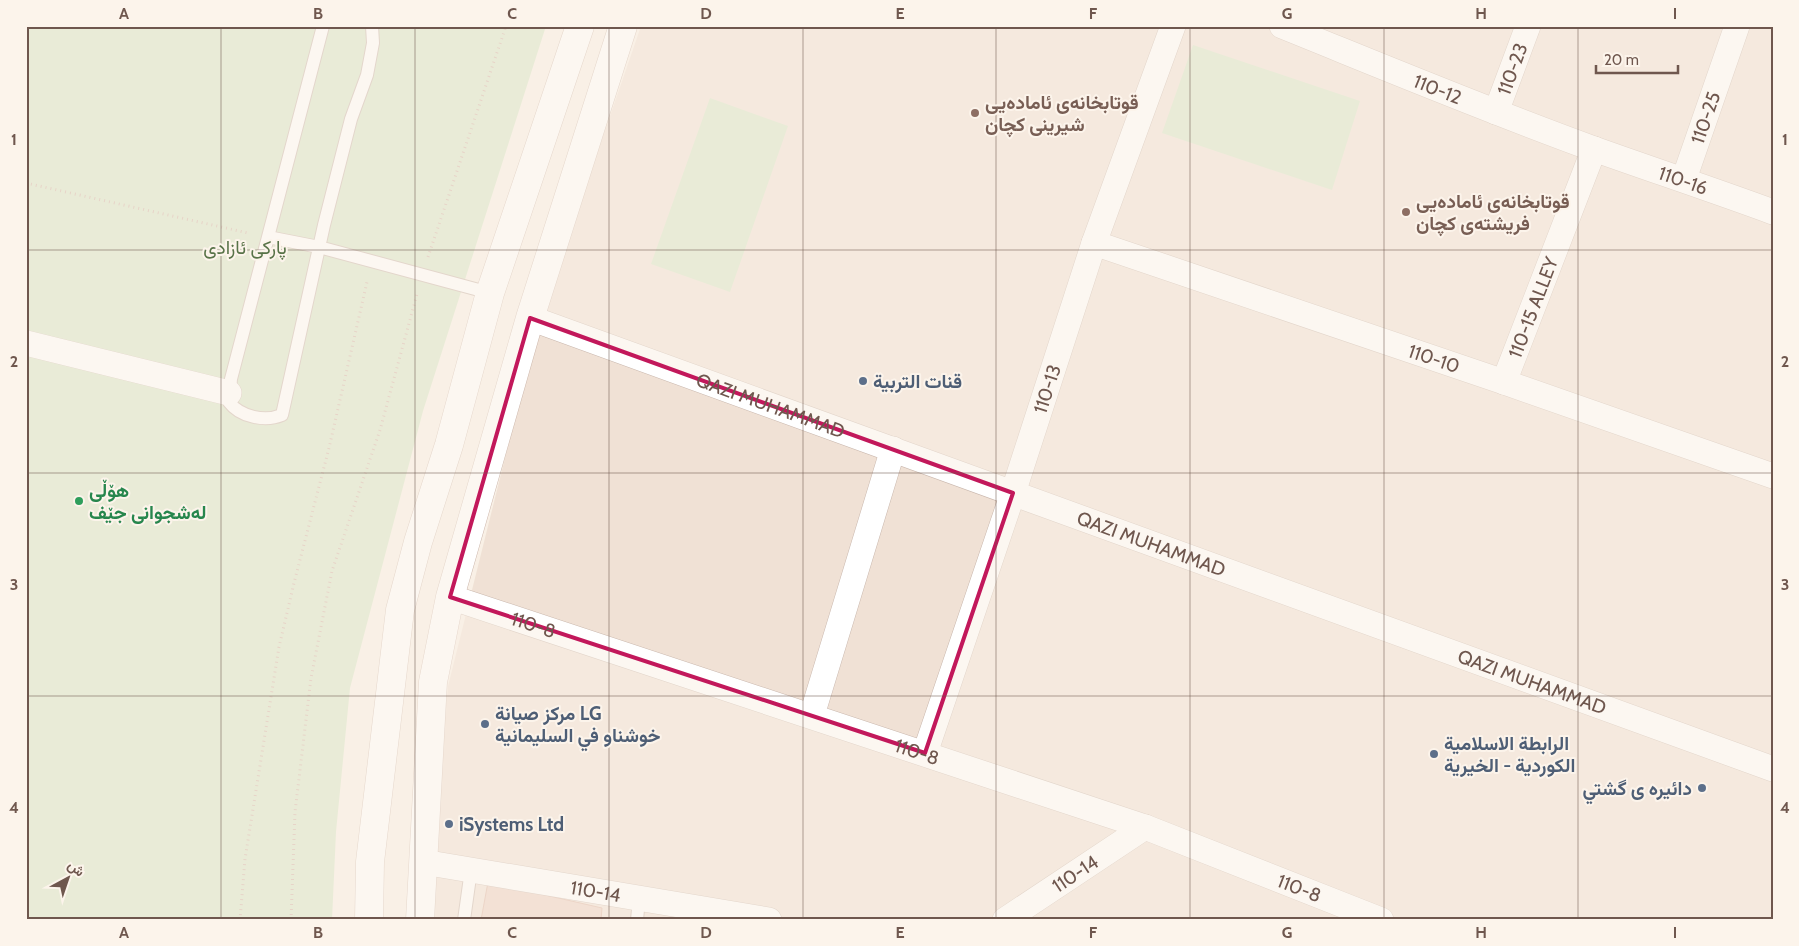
<svg xmlns="http://www.w3.org/2000/svg" width="1799" height="946" viewBox="0 0 1799 946" font-family="Cabin,Vazirmatn,sans-serif">
  <style>
    .residential { fill: #f0e1d5 }
    .green { fill: #d5e5c6 }
    .building { fill: #ebcec1; stroke: #dcb4a3 }
    .lines { fill: none; stroke-linecap: round; stroke-linejoin: round }
    .lane-casing { stroke: #c9b7ad; stroke-width: 14 }
    .street-casing { stroke: #c9b7ad; stroke-width: 26 }
    .secondary-casing { stroke: #ceb9ae; stroke-width: 29 }
    .path { stroke: #d0b1a4; stroke-width: 3; stroke-dasharray: 1 4; stroke-linecap: butt }
    .lane { stroke: #fff; stroke-width: 12 }
    .street { stroke: #fff; stroke-width: 25 }
    .secondary { stroke: #fff; stroke-width: 28 }
    .marked { fill: none; stroke: #c2185b; stroke-width: 4; stroke-linejoin: round }
    .grid { fill: none; stroke: #6f574e; stroke-width: 1; stroke-opacity: 0.55 }
    .education-dot { fill: #8d6e63; stroke: #fcf4eb; stroke-width: 2 }
    .service-dot { fill: #5c6f8a; stroke: #fcf4eb; stroke-width: 2 }
    .leisure-dot { fill: #2e9e5b; stroke: #fcf4eb; stroke-width: 2 }
    .labels { text-anchor: middle; dominant-baseline: central; stroke-width: 4; stroke-linejoin: round; paint-order: stroke }
    .street-label { font-size: 19px; fill: #6f574e; stroke: #fcf4eb }
    .education-label { font-size: 19px; font-weight: bold; fill: #785e54; stroke: #fcf4eb; text-anchor: start }
    .park-label { font-size: 19px; fill: #587348; stroke: #fcf4eb }
    .service-label { font-size: 19px; font-weight: bold; fill: #4e5e75; stroke: #fcf4eb; text-anchor: start }
    .leisure-label { font-size: 19px; font-weight: bold; fill: #27864d; stroke: #fcf4eb; text-anchor: start }
    .neatline { fill: none; stroke: #6f574e; stroke-width: 2 }
    .grid-label { font-size: 16px; text-anchor: middle; font-weight: bold; fill: #6f574e }
  </style>
  <rect width="100%" height="100%" fill="#f9f0e6"/>
  <path class="residential" d="M641,26H1773V920H425L448,686L539,322Z"/>
  <path class="green" d="M26,26H546L423,411L350,688L336,832L332,920H26Z
    M1193,45L1360,101L1332,190L1162,133Z
    M710,98L788,126L730,292L651,264Z"/>
  <path class="building" d="M488,882L602,908L601,920H481Z"/>
  <g class="lines">
    <g class="lane-casing">
      <path id="lane" d="M323,26L231,379L229,402C240,417 265,422 282,415L324,225L351,119L367,75L373,43L372,26
        M268,237L319,247L490,293
        M464,920L471,870
        M637,920L639,899"/>
    </g>
    <g class="street-casing">
      <g id="street">
        <path id="s1" d="M1282,26C1386,68 1489,111 1594,149C1653,170 1713,190 1773,212"/>
        <path id="s2" d="M1496,112L1528,26"/>
        <path id="s3" d="M1684,179L1737,26"/>
        <path id="s4" d="M1094,243L1504,382L1773,476"/>
        <path id="s5" d="M530,318L1773,769"/>
        <path d="M26,343L229,393"/>
        <path id="s6" d="M1504,382L1594,149"/>
        <path id="s7" d="M450,597L1145,827L1381,920"/>
        <path d="M812,715L893,449"/>
        <path id="s8" d="M925,753L1013,493L1094,243L1173,26"/>
        <path id="s9" d="M423,862L769,920"/>
        <path id="s10" d="M1005,920L1145,827"/>
      </g>
    </g>
    <g class="secondary-casing">
      <path id="secondary" d="M369,920L370,862L400,610L418,542L449,445L490,293L580,26
        M420,920L433,682L450,597L530,318L623,26"/>
    </g>
    <path class="path" d="M26,183L248,233
      M428,257L506,26
      M240,920L245,859L279,647L294,583L329,448L367,282
      M291,920L295,812L311,678L332,571L380,430L417,294"/>
    <use href="#lane" class="lane"/>
    <use href="#street" class="street"/>
    <use href="#secondary" class="secondary"/>
  </g>
  <path d="M0 0H1799V946H0ZM530,318L1013,493L925,753L450,597Z" fill="#f9f0e6" fill-opacity=".55" fill-rule="evenodd"/>
  <path class="marked" d="M530,318L1013,493L925,753L450,597Z"/>
  <path class="grid" d="M221,26V920M415,26V920M609,26V920M803,26V920M996,26V920M1190,26V920M1384,26V920M1578,26V920M26,250H1773M26,473H1773M26,696H1773"/>
  <g class="education-dot">
    <circle cx="975" cy="113" r="5"/>
    <circle cx="1406" cy="212" r="5"/>
  </g>
  <g class="service-dot">
    <circle cx="863" cy="381" r="5"/>
    <circle cx="485" cy="724" r="5"/>
    <circle cx="1434" cy="754" r="5"/>
    <circle cx="1702" cy="788" r="5"/>
    <circle cx="449" cy="824" r="5"/>
  </g>
  <circle class="leisure-dot" cx="79" cy="501" r="5"/>
  <g class="labels">
    <g class="street-label">
      <text stroke="none"><textPath href="#s2" startOffset="46">110-23</textPath></text>
      <text stroke="none"><textPath href="#s1" startOffset="168">110-12</textPath></text>
      <text stroke="none"><textPath href="#s3" startOffset="65">110-25</textPath></text>
      <text stroke="none"><textPath href="#s1" startOffset="430">110-16</textPath></text>
      <text stroke="none"><textPath href="#s6" startOffset="80">110-15 ALLEY</textPath></text>
      <text stroke="none"><textPath href="#s4" startOffset="359">110-10</textPath></text>
      <text stroke="none"><textPath href="#s8" startOffset="384">110-13</textPath></text>
      <text stroke="none"><textPath href="#s5" startOffset="256">QAZI MUHAMMAD</textPath></text>
      <text stroke="none"><textPath href="#s5" startOffset="661">QAZI MUHAMMAD</textPath></text>
      <text stroke="none"><textPath href="#s7" startOffset="88">110-8</textPath></text>
      <text stroke="none"><textPath href="#s5" startOffset="1066">QAZI MUHAMMAD</textPath></text>
      <text stroke="none"><textPath href="#s7" startOffset="492">110-8</textPath></text>
      <text stroke="none"><textPath href="#s10" startOffset="84">110-14</textPath></text>
      <text stroke="none"><textPath href="#s7" startOffset="898">110-8</textPath></text>
      <text stroke="none"><textPath href="#s9" startOffset="175">110-14</textPath></text>
    </g>
    <g class="education-label">
      <text x="985" y="102">قوتابخانەی ئامادەیی<tspan x="985" dy="22">شیرینی کچان</tspan></text>
      <text x="1416" y="201">قوتابخانەی ئامادەیی<tspan x="1416" dy="22">فریشتەی کچان</tspan></text>
    </g>
    <g class="park-label">
      <text x="245" y="247">پارکی ئازادی</text>
    </g>
    <g class="service-label">
      <text x="873" y="381">قنات التربیة</text>
      <text x="495" y="713">مركز صيانة LG<tspan x="495" dy="22">خوشناو في السليمانية</tspan></text>
      <text x="1444" y="743">الرابطة الاسلامية<tspan x="1444" dy="22">الكوردية - الخيرية</tspan></text>
      <text x="1692" y="788" text-anchor="end">دائيره ى گشتي</text>
      <text x="459" y="824">iSystems Ltd</text>
    </g>
    <g class="leisure-label">
      <text x="89" y="490">هۆڵی<tspan x="89" dy="22">لەشجوانی جێف</tspan></text>
    </g>
  </g>
  <rect width="1799" height="946" fill="none" stroke="#fcf4eb" stroke-width="55"/>
  <g transform="translate(68 878) rotate(40)" stroke="#fcf4eb" stroke-width="4" paint-order="stroke">
  <path d="M0-4L9 19L0 12L-9 19Z" fill="#6f574e"/>
  <text y="-8" font-size="14" font-weight="bold" text-anchor="middle" fill="#6f574e">ش</text>
  </g>
  <path d="M1596 65v8h82v-8" fill="none" stroke="#6f574e" stroke-width="2.5"/>
  <text x="1604" y="65" font-size="15" fill="#6f574e" stroke="#fcf4eb" stroke-width="4" paint-order="stroke">20 m</text>
  <rect x="28" y="28" width="1744" height="890" class="neatline"/>
  <g class="grid-label">
    <text x="124" y="19">A</text>
    <text x="318" y="19">B</text>
    <text x="512" y="19">C</text>
    <text x="706" y="19">D</text>
    <text x="900" y="19">E</text>
    <text x="1093" y="19">F</text>
    <text x="1287" y="19">G</text>
    <text x="1481" y="19">H</text>
    <text x="1675" y="19">I</text>
    <text x="14" y="145">1</text>
    <text x="1785" y="145">1</text>
    <text x="14" y="367">2</text>
    <text x="1785" y="367">2</text>
    <text x="14" y="590">3</text>
    <text x="1785" y="590">3</text>
    <text x="14" y="813">4</text>
    <text x="1785" y="813">4</text>
    <text x="124" y="938">A</text>
    <text x="318" y="938">B</text>
    <text x="512" y="938">C</text>
    <text x="706" y="938">D</text>
    <text x="900" y="938">E</text>
    <text x="1093" y="938">F</text>
    <text x="1287" y="938">G</text>
    <text x="1481" y="938">H</text>
    <text x="1675" y="938">I</text>
  </g>
</svg>
